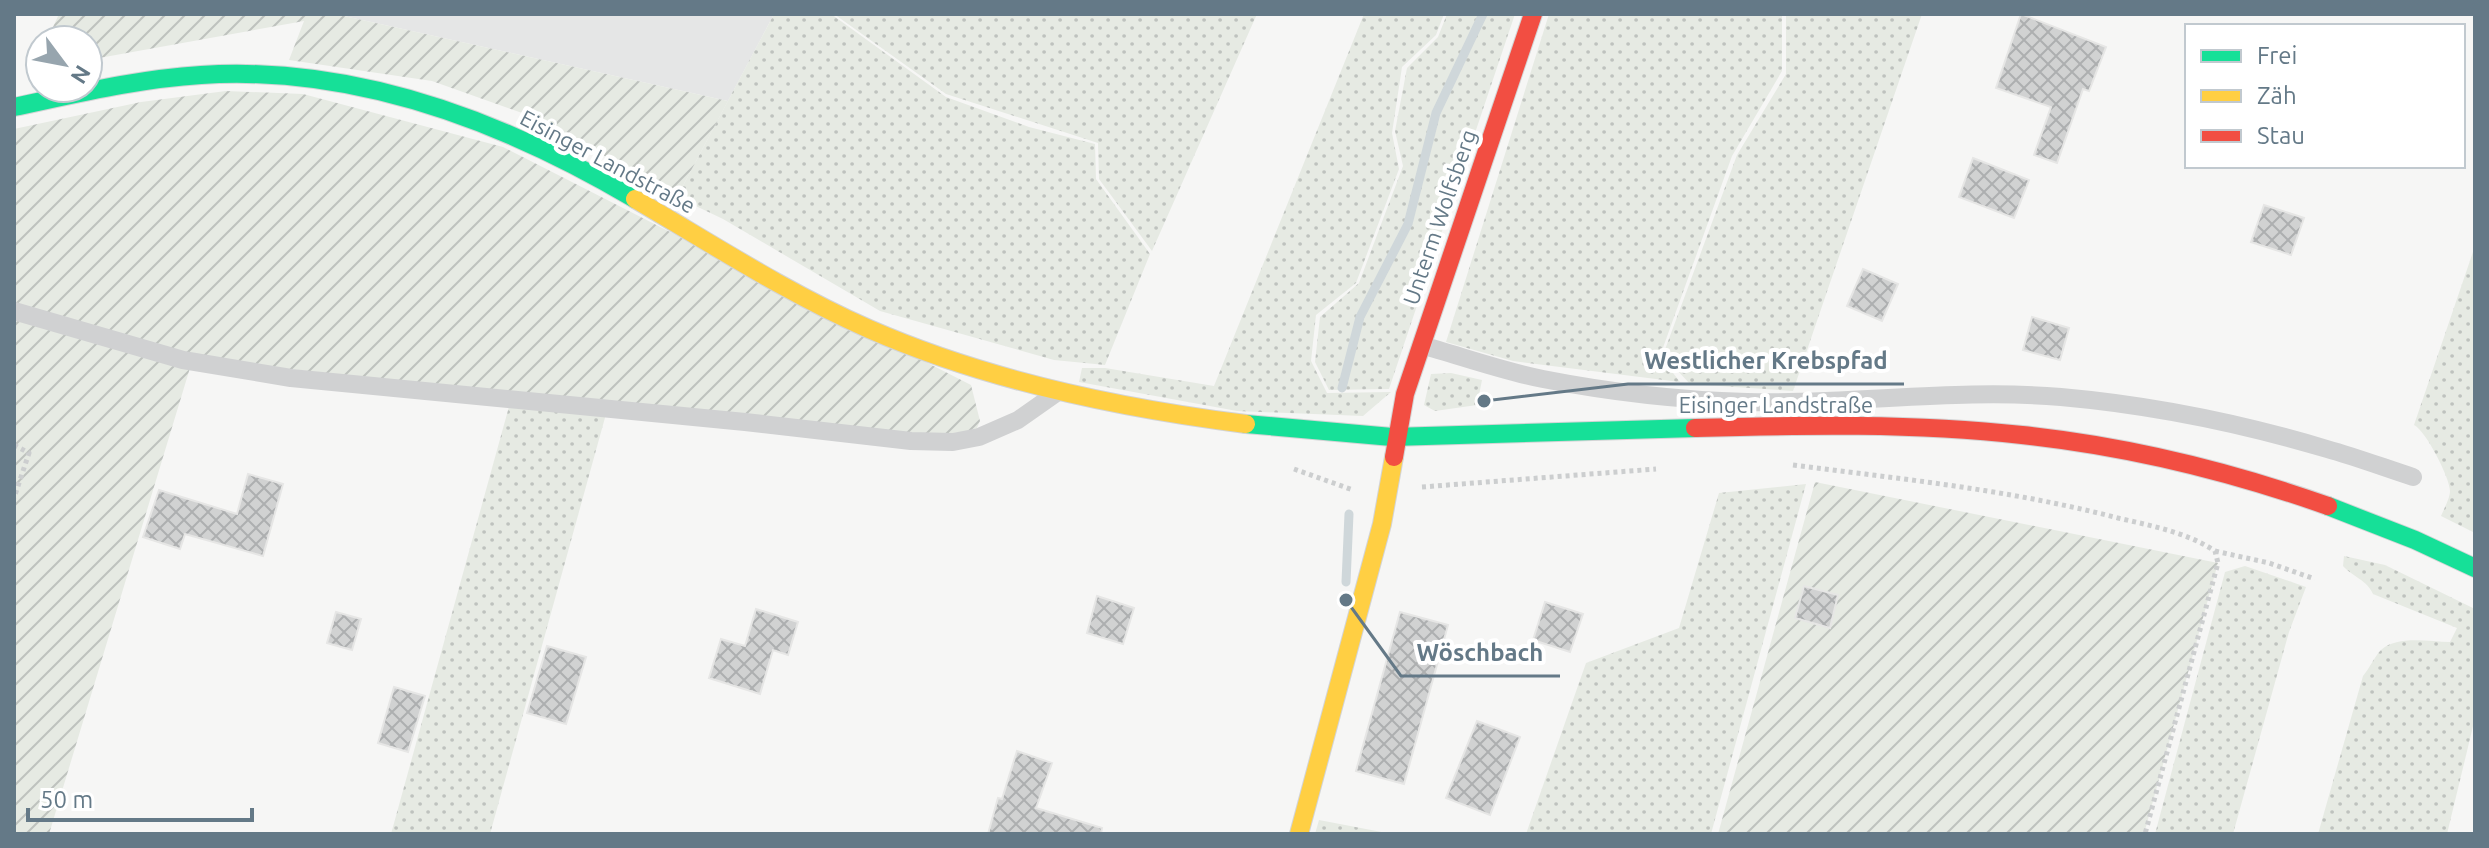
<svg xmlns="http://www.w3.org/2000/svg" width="2489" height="848" viewBox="0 0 2489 848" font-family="Ubuntu,sans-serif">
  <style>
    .built { fill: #e5e6e6 }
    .grass { fill: url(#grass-dots) }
    .garden { fill: url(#garden-furrows) }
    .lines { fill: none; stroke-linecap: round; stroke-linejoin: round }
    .stream { stroke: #cfd7da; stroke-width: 9 }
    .building { fill: url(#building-cross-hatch); stroke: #e6e6e5; stroke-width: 2 }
    .fast-casing { stroke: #d3d4d5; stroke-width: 20 }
    .slow-casing { stroke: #d3d4d5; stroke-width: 20 }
    .jam-casing { stroke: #d3d4d5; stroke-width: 20 }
    .path { stroke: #cccecf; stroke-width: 5; stroke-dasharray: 4 4; stroke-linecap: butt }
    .lane { stroke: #d0d1d2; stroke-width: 18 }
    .fast { stroke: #16e098; stroke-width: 18 }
    .slow { stroke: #ffcf43; stroke-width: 18 }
    .jam { stroke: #f24e42; stroke-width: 18 }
    .labels { text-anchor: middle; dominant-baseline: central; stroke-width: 8; stroke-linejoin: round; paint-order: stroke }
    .street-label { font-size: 22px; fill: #647987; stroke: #fff }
    .leader { fill: none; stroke: #647987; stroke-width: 3 }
    .callout-dot { fill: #647987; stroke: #fff; stroke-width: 3 }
    .callout-label { font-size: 24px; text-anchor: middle; font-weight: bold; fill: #647987; stroke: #fff; stroke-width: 8; stroke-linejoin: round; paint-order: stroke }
  </style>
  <defs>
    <pattern id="grass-dots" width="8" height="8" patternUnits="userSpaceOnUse" patternTransform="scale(2)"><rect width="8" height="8" fill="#e6eae3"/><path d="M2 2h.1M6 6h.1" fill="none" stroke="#bec2be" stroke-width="1.8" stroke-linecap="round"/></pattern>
    <pattern id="garden-furrows" width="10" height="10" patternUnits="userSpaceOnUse" patternTransform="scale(2)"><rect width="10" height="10" fill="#e6eae3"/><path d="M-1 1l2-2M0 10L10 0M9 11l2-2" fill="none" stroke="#bec2be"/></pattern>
    <pattern id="building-cross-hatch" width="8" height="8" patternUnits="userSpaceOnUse" patternTransform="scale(2)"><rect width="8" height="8" fill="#d1d2d2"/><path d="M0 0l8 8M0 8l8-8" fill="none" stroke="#adafb0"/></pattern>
  </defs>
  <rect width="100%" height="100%" fill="#f6f6f5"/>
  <path class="built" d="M335,14H774L728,101Z"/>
  <path class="grass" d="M774,14H831L946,97L1029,127L1095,144L1096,179L1150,254L1105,365L1054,360L880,311L723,219L677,197Z
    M834,14H1257L1152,251L1099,179L1098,143L946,94Z
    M1364,14H1444L1436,35L1402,67L1392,133L1399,169L1356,283L1316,315L1311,361L1327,393L1391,392L1363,416L1237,411L1079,382L1082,368H1105L1214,386Z
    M1447,14H1515L1389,389L1329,390L1315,362L1320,317L1359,283L1403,166L1395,131L1407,68L1438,37Z
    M1549,14H1782V71L1732,156L1660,356L1680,382L1513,361L1446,342Z
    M1786,14H1922L1793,391L1690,384L1663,355L1737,155L1786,74Z
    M2475,246V533L2441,516C2444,509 2450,498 2450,491C2450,478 2426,431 2414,425Z
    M1451,373L1482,380L1477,405L1435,411L1424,405L1431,374Z
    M510,403L606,414L490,834H391Z
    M1806,484L1711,834H1526L1586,663L1679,628L1719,493Z
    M2344,556L2385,565L2475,609V718L2447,834H2318L2363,676C2370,668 2374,657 2381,650C2398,635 2429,642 2450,642L2457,628L2373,594C2367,580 2353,577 2343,566Z
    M2245,566L2306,587L2289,632L2233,834H2155L2225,572Z
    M1319,820L1392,834H1315Z"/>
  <path class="garden" d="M59,14H335L728,101L677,197L539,119L432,81L289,60L304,21L88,60V40H47Z
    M226,91L303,94L503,147L971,385L980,421L976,430L910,439L193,358L49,834H14V129L141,102Z
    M1815,482L2218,563L2144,834H1718Z"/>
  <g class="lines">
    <path class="stream" d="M1342,388L1360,317L1408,224L1436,113L1483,14
      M1346,582L1349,514"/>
  </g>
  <path class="building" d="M2021,14L2106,47L2089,91L2083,89L2057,163L2034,155L2051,107L1996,88Z
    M1973,158L2029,180L2014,218L1959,197Z
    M2264,205L2304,218L2291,255L2251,242Z
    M1863,269L1898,284L1882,321L1847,306Z
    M2032,317L2069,328L2060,360L2023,350Z
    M248,474L283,484L263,556L185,534L180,549L143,537L159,490L237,514Z
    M1804,586L1838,595L1830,628L1795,618Z
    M1097,596L1134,608L1123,644L1087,633Z
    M1545,602L1583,614L1570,652L1533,640Z
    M756,609L798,622L788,655L773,650L760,694L709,678L721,639L745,646Z
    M336,612L361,619L352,650L327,643Z
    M1400,612L1448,625L1404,784L1356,771Z
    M547,646L586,657L566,724L527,713Z
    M394,687L425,696L408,752L378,743Z
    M1477,721L1520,737L1490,815L1446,798Z
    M1017,751L1052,763L1036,808L1102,828L1101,834H988L998,798L1002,799Z"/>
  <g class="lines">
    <g class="fast-casing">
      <path id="fast" d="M14,107C76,94 137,79 201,75C354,65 505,122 635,199
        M1246,424L1392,437L1695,428
        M2328,506L2415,540L2475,568"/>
    </g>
    <g class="slow-casing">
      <path id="slow" d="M635,199C712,244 787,293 869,329C988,381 1118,408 1246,424
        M1299,834L1382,524L1394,457"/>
    </g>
    <g class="jam-casing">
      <path id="jam" d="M1695,428C1804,425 1913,423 2022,435C2126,446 2229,471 2328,506
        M1394,457L1405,394L1533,14"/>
    </g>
    <path class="path" d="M14,445L29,453L14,498
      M1793,465C1902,479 2011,490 2118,518C2152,526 2186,532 2215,551L2218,563L2145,834
      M1294,469L1353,490
      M1422,487L1656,469
      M2215,551L2269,563L2315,579"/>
    <path class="lane" d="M14,311L183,360L291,378L745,422L911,441L953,442L979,437L1018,420L1055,394
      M1421,345C1461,356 1502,371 1543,379C1609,392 1680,400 1747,402C1852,405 1956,388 2061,397C2151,405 2240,423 2327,449C2356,457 2385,468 2413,477"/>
    <use href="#fast" class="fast"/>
    <use href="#slow" class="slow"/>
    <use href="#jam" class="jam"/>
  </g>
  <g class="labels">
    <g class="street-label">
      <text transform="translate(608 161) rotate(28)">Eisinger Landstraße</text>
      <text transform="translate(1439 217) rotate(-71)">Unterm Wolfsberg</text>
      <text x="1776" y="404">Eisinger Landstraße</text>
    </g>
  </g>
  <path class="leader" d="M1484 401L1628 384H1904M1346 600L1401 676H1560"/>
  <g class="callout-dot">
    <circle cx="1484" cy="401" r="8"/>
    <circle cx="1346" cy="600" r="8"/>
  </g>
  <g class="callout-label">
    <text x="1766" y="369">Westlicher Krebspfad</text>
    <text x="1480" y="661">Wöschbach</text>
  </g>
  <rect width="2489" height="848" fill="none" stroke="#647987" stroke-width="32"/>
  <rect x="2185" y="24" width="280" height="144" fill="#ffffff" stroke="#c1c9cf" stroke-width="2"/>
  <rect x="2201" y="50" width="40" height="12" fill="#16e098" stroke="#c1c9cf" stroke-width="2"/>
  <text x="2257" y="64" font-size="24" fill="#647987">Frei</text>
  <rect x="2201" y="90" width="40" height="12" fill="#ffcf43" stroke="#c1c9cf" stroke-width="2"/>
  <text x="2257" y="104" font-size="24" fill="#647987">Zäh</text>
  <rect x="2201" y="130" width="40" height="12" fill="#f24e42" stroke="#c1c9cf" stroke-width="2"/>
  <text x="2257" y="144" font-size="24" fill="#647987">Stau</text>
  <g transform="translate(64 64) rotate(122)"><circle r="38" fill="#ffffff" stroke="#c1c9cf" stroke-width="2"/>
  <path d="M0-6L14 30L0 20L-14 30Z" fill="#97a5ae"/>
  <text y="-12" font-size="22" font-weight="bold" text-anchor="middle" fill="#647987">N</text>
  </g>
  <path d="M28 808v12h224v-12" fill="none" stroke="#647987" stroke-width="4"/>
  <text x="40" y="808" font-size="24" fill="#647987" stroke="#ffffff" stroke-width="6" paint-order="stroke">50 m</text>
</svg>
